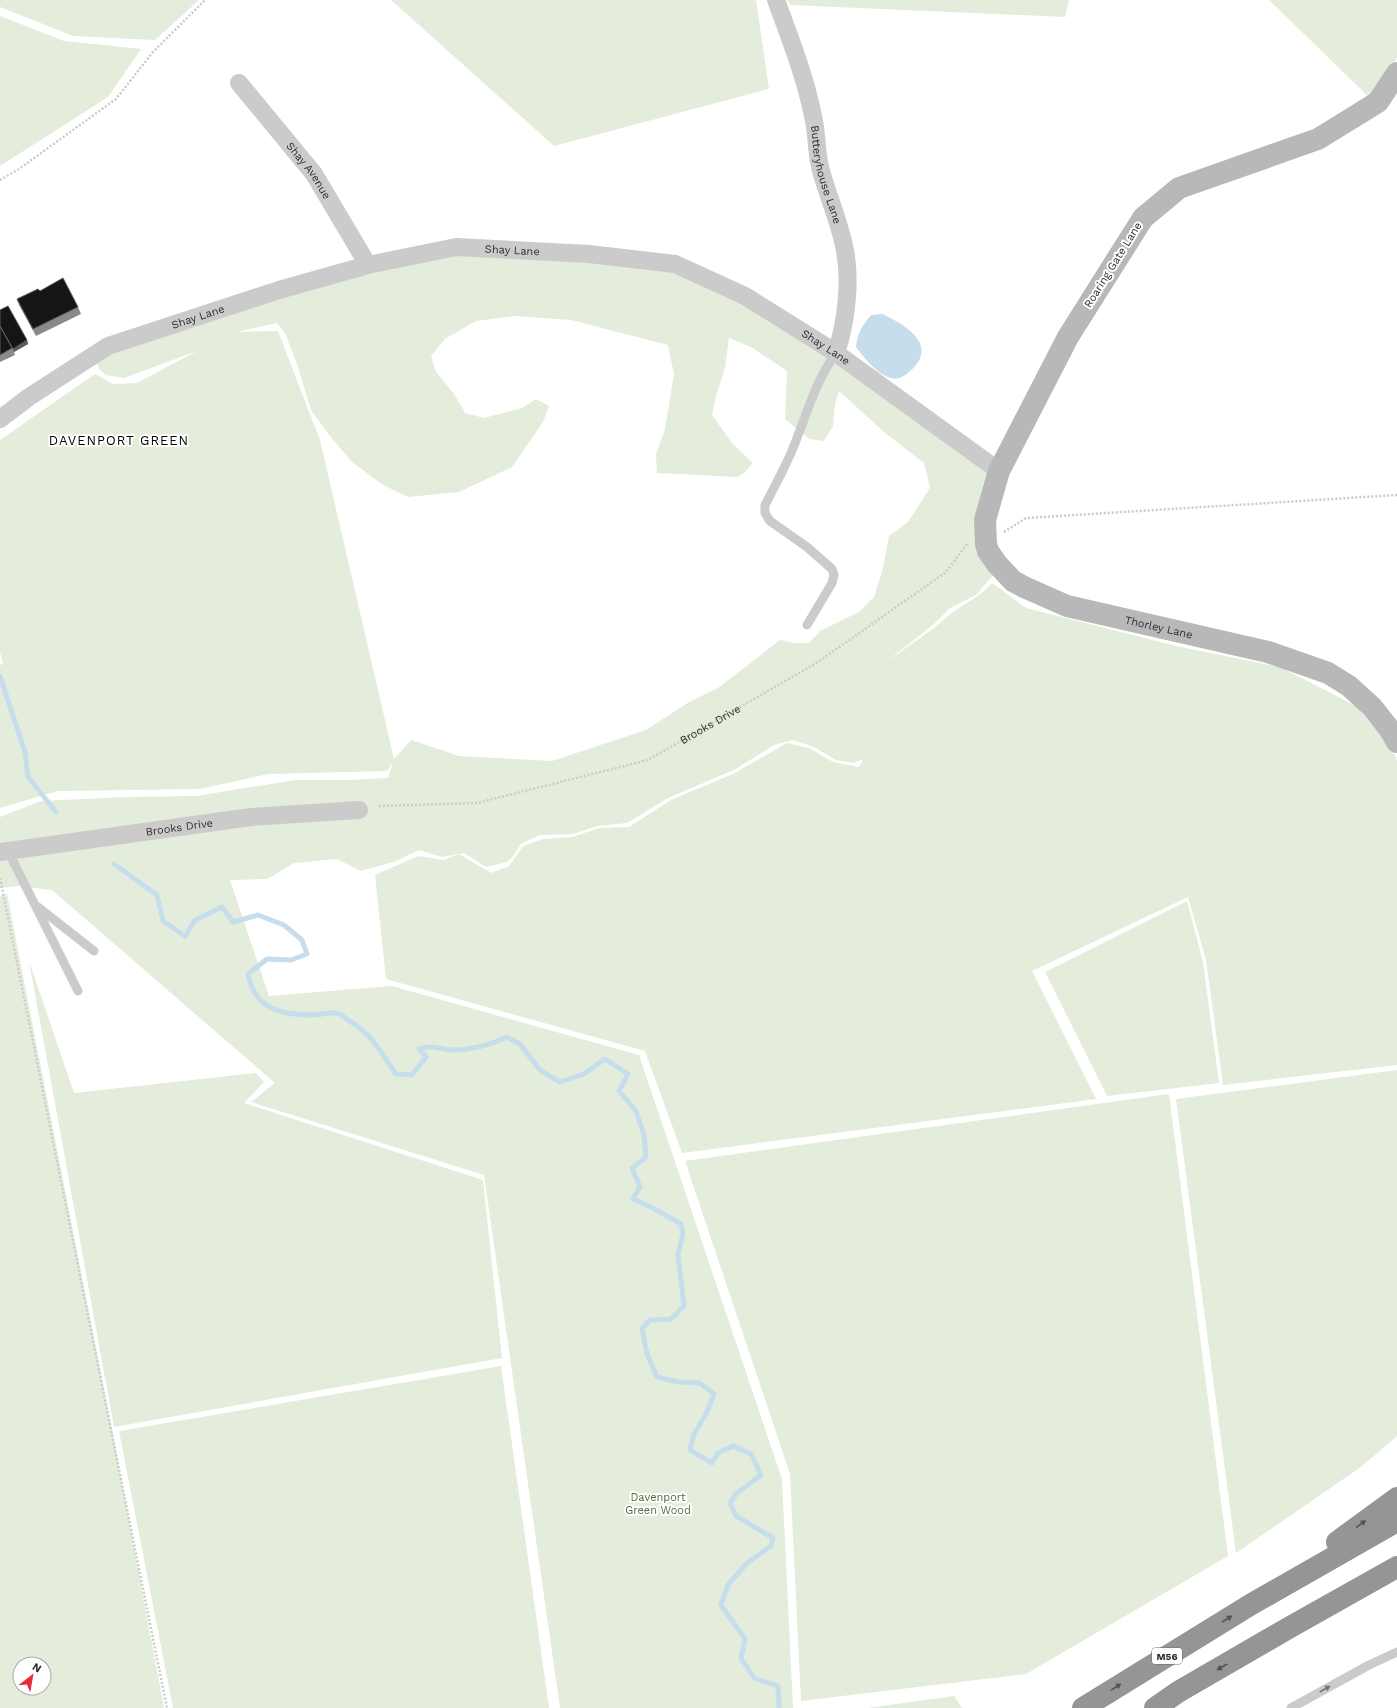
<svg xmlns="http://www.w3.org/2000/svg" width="1397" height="1708" viewBox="0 0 1397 1708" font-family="'Work Sans',sans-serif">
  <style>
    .green { fill: #e4ecdb; fill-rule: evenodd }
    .water { fill: #c6deec }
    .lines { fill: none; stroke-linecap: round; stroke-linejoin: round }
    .stream { stroke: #c6deec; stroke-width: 5 }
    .path { stroke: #cbcbcb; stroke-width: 2.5; stroke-dasharray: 2 2; stroke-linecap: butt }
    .lane { stroke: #cbcbcb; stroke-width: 9 }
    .street { stroke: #cbcbcb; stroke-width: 18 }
    .secondary { stroke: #b8b8b8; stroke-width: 22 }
    .highway { stroke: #959595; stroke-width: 22 }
    .wall { fill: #8a8a8a }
    .shaded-wall { fill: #5b5b5b }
    .building { fill: #151515; stroke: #5b5b5b }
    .oneway { fill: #525252 }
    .oneway2 { fill: #757575 }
    .labels { text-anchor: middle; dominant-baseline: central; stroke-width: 4; stroke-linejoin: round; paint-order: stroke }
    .shield { fill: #fff; stroke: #6d6d6d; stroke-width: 1 }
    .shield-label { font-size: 10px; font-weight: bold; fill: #2e2e2e }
    .street-label { font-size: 11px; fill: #2e2e2e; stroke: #fff }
    .park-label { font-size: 11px; fill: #526a3a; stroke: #fff }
    .quarter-label { font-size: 13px; letter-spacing: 1px; fill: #000; stroke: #fff }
  </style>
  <rect width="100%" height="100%" fill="#fff"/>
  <path class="green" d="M0,0H199L155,40L73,36L0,7Z
    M391,0H756L769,89L554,146Z
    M787,0H1069L1065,17L791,5Z
    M1269,0H1397V58L1371,99Z
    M0,16L64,41L141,49L108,97L0,166Z
    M456,247L675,264L745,296L999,471L991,494L996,572L976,595L950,608L934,624L885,663L934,628L953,612L982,593L992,583L1026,608L1176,646L1280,667L1356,706L1393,751L1397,761V1065L1223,1085L1206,960L1188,897L1032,971L1096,1099L682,1153L645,1051L386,979L375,875L418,856L443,860L459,854L491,873L509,866L523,846L543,839L573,837L599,828L629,827L671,800L735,773L787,743L809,748L833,762L859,767L863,759L853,763L836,760L814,747L793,740L774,745L734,770L668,798L627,823L597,826L573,834L540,835L521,844L514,855L507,862L486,867L464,853L442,857L419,850L396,861L361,871L337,859L294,863L267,879L230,880L269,996L392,986L639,1055L782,1479L793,1708H560L484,1175L251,1102L275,1083L52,890L20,886L0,888V817L41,801L127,797L197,796L295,780H350L388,778L393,762L387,771L268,774L200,789L58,791L0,808V665L3,664L0,652V440L95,374L113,384L137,383L197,351L124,378L106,375L99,369L95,354L108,346ZM515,316L571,320L668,345L674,374L665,429L656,454L657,473L737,477L744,473L753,463L732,443L712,415L716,396L725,368L729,338L751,347L787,371L785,419L809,439L824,441L833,426L835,404L839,391L884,432L924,463L930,488L908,522L889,536L883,568L874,597L859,612L820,631L809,643H794L780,640L718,688L689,702L646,730L552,761L459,756L411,740L394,759L320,440L278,331L236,332L277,323L285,333L297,364L311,410L330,436L352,462L383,485L408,497L459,492L512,467L543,422L549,406L536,399L522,408L484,418L465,413L454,394L436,372L431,356L445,339L476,321Z
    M7,894L113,1435L164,1708H0V896ZM20,1664H44V1688H20Z
    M1187,901L1203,962L1219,1083L1107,1096L1045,972Z
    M29,961L74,1093L256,1073L264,1082L244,1103L483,1180L502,1358L114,1427Z
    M1397,1070V1436L1361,1467L1236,1553L1176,1099Z
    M1169,1094L1228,1556L1026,1674L801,1701L790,1474L685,1161Z
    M501,1366L549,1708H173L119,1431Z
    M954,1696L962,1708H867Z"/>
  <path class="water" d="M882,314C907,325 941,347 908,373C903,377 897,380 891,378C878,375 864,358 856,347C857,333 862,326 871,315Z"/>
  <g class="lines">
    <path class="stream" d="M0,676L25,752L28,777L56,812
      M114,864L157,895L163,921L185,936L195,920L222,907L233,922L258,915L284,925L302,940L307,954L291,960L267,959L248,974C255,1011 283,1015 316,1015C322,1014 331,1012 337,1013C341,1014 345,1018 348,1020C373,1035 380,1051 396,1074L412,1075L426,1057L419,1049C434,1044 438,1050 453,1050C472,1050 490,1045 507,1037L520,1044L540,1070L560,1082L584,1074L605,1059L628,1074L619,1091L636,1111L644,1135L646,1157L632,1168L640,1187L633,1199L653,1208L681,1224L683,1234L678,1255L684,1306L671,1319L650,1320L642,1329L647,1354L657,1377L678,1382L700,1383L714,1394L706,1414L694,1434L690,1450L712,1463L718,1453L733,1446L751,1454L761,1475L736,1494L730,1503L736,1516L773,1538L771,1546L747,1563L728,1585L721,1605L745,1639L741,1658L754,1678L778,1686L779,1708"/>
    <g class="path">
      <path d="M0,180L19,169L116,99L153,52L205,0"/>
      <path d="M1004,532L1026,518L1397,495"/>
      <path id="s1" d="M379,806L477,803L648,760L818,662L946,572L967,544"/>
      <path d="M0,878L167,1708"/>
    </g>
    <path class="lane" d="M807,625L832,583L834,575L832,569L807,547L770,521L765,513V505C774,488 783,471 791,453C806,418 813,385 836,353
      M8,851L78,991
      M38,907L94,951
      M1291,1708L1369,1665L1397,1652"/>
    <g class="street">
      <path id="s2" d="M776,0C790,38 805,76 813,116C817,132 816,150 820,167C827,195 840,222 845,251C851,281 846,324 836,353"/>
      <path id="s3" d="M239,83L314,174L368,265"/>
      <path id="s4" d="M0,419L29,397L108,346L279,290L368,265L456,247L589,254L675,264L745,296L836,353L999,471"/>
      <path id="s5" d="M0,852L251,817L359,810"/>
    </g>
    <path class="secondary" id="s6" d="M1397,73L1378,102L1318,139L1179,188L1143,218L1068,337L999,471L985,520L986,544L988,551L997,564L1013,581L1024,587L1067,606L1268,652L1328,673L1349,686L1372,707L1390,730L1397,742"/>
    <path class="highway" d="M1337,1542L1397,1498
      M1083,1708L1250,1605L1397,1521
      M1155,1708L1178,1692L1292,1626L1397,1567"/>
  </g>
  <path class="wall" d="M40,291L78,307L81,314L36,336L19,305L17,299Z
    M0,310L27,340L28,344L14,352L15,355L0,362Z"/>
  <path class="shaded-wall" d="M27,340L28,344L14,352L13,349Z"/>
  <path class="building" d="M63,278L78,307L33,329L17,299L38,289L40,291Z
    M8,306L27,340L13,349L0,326V310Z
    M0,326L12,348L0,355Z"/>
  <defs><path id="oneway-solid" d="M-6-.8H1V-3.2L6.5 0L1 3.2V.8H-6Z"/></defs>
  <g class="oneway">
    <use href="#oneway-solid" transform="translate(1361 1524) rotate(-36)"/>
    <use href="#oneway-solid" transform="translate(1227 1619) rotate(-32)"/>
    <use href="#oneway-solid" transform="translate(1222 1667) rotate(150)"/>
    <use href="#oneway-solid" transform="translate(1116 1687) rotate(-32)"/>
  </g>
  <use class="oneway2" href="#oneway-solid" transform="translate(1325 1689) rotate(-29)"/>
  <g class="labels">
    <rect class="shield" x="1152" y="1648" width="30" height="16" rx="3"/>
    <g class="shield-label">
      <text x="1167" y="1656">M56</text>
    </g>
    <g class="street-label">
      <text stroke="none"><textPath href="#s3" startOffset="112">Shay Avenue</textPath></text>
      <text stroke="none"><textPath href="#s2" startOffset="182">Butteryhouse Lane</textPath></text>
      <text stroke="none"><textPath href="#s4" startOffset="549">Shay Lane</textPath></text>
      <text transform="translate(1113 265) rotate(-58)">Roaring Gate Lane</text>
      <text stroke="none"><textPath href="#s4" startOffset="225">Shay Lane</textPath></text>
      <text stroke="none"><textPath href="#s4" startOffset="885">Shay Lane</textPath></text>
      <text stroke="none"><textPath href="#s6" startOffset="866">Thorley Lane</textPath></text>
      <text stroke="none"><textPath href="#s1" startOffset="346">Brooks Drive</textPath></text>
      <text stroke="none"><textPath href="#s5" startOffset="181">Brooks Drive</textPath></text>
    </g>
    <g class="park-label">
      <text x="658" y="1497">Davenport<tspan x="658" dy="13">Green Wood</tspan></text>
    </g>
    <g class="quarter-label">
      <text x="119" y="440">DAVENPORT GREEN</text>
    </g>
  </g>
  <g transform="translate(32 1676) rotate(31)"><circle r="19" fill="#ffffff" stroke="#ababab"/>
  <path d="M0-3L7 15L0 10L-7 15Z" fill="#e92b3e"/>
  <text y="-6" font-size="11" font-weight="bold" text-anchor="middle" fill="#2e2e2e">N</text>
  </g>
</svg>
